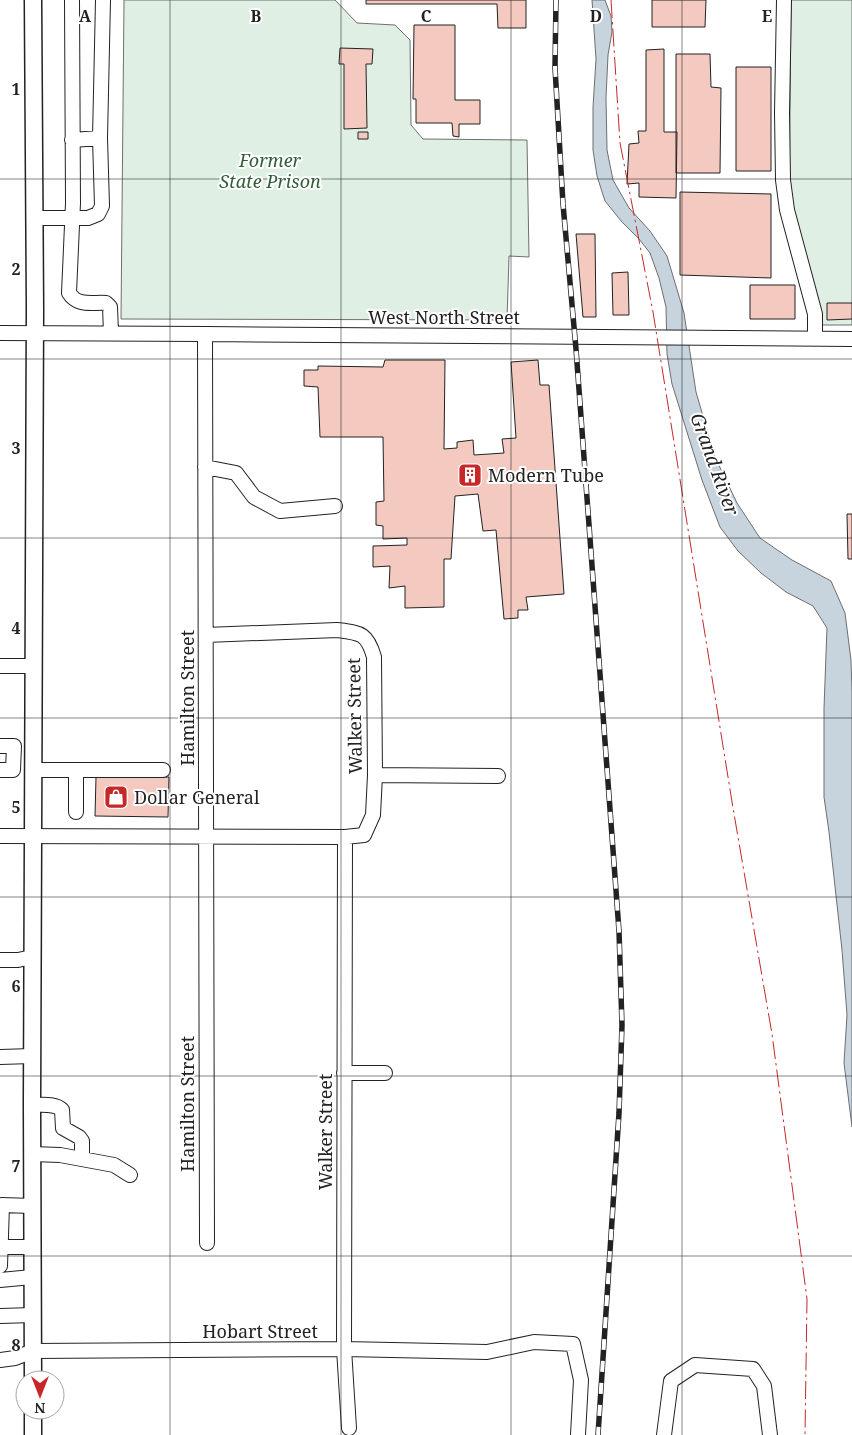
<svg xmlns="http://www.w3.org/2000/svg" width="852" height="1435" viewBox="0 0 852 1435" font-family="'Noto Serif',serif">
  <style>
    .green { fill: #e0efe3; stroke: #6f6f6f }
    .water { fill: #c7d3dd; stroke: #6f6f6f }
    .building { fill: #f3c9c0; stroke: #222 }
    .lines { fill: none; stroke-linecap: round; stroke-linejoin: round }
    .minor-casing { stroke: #222; stroke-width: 16 }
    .major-casing { stroke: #222; stroke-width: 19 }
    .minor { stroke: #fff; stroke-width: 14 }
    .major { stroke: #fff; stroke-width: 16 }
    .rail-casing { stroke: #222; stroke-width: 5.5 }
    .rail { stroke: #fff; stroke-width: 4; stroke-dasharray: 11; stroke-linecap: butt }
    .power { stroke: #c62828; stroke-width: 1; stroke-dasharray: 18 4 2.5 4; stroke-linecap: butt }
    .grid { fill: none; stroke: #222; stroke-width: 1; stroke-opacity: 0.55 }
    .labels { text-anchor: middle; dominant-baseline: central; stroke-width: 4; stroke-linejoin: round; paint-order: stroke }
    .park-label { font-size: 18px; font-style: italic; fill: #2f5e38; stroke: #fff }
    .street-label { font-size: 18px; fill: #222; stroke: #fff }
    .poi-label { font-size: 18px; fill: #222; stroke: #fff; text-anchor: start }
    .water-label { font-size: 19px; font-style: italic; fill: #222; stroke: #fff }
    .grid-label { font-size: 16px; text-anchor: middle; font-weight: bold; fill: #222; stroke: #fff; stroke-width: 4; stroke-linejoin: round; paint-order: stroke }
  </style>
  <rect width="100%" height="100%" fill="#fff"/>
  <path class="green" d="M124,0H335L357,23L395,25L410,40L411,125L423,139L527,140L529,257L509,256L507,320L121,319Z
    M791,0H852V325H822L789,217Z"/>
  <path class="water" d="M592,0H605L611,16L612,32L608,55L606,98L607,150L613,180L629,208L650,231L667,256L684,313L696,392L715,457L737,503L760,538L792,560L831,581L845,613L851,660L852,692V1127L844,1063L847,1015L842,950L829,832L824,797V708L827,628L813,606L786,592L761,573L738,551L720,527L702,480L672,384L667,354L666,307L659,278L650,253L639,239L622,222L605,201L597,176L593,150V107L596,59Z"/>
  <path class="building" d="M366,0H526V28H498L497,4H366Z
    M652,0H706L705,27H652Z
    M414,25H455V100H480V124H459V137L453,136L452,123H416V99H413Z
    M340,48L373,49L372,64H366L367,128L344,129V64H339Z
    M664,49V132H677L676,198L639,197V183L627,184L629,144L639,143L638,131H646V50Z
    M676,54H710L711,87L721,88L720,173H676Z
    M736,67H771V171H736Z
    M358,132H368V139H358Z
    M680,192L771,194V278L680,275Z
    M576,234H595L596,317H583Z
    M628,272L629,315H613L612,273Z
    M750,285H795V319H750Z
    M827,303H852V319L827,320Z
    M385,360H445L444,449L457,448V442L473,440L474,455L504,453L502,439L516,438L511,362L538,360L540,385H549L564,594L526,597L528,610H518V618L504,619L496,530L483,531L478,494L455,496L451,559H444V607L405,608V586L389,588L390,566L373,567V546L407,545V538L383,539V526L376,525V502L384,501L383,437H320L318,387L304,386V370H318V366L383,367Z
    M847,514H852V559H848Z
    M96,777H169L168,817L95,816Z"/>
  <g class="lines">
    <g class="minor-casing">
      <path id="minor" d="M72,0L73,203L69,293C78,307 92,302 106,303L110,307L111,333
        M784,0L782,113L783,180L787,210L815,314V339
        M72,140L100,138
        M34,218H88L98,214L102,206L100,138L103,0
        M0,333L205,334L852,339
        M205,334L207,1243
        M205,467L236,473L254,497L280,511L335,506
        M0,666H33
        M0,746H14L13,770H0
        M33,770H163
        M375,775L498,776
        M76,812V770
        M0,836L345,837L364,835L373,815L375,775L374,657C367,633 361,633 337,630L206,635
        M345,837L344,1349L349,1428
        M0,960H18L32,957
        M0,1057L32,1056
        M344,1073H385
        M32,1105C42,1105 55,1103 62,1110L63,1128L79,1137L82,1141V1159
        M32,1154L60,1155L114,1165L130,1175
        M0,1247H32
        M0,1266L2,1205L32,1206
        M0,1280L32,1277
        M0,1316L33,1315
        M0,1360L15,1358L33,1351L344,1349L487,1352L534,1342L573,1344L581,1380L578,1435
        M664,1435L671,1381L695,1365L753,1369L764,1386L770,1435"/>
    </g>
    <g class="major-casing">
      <path id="major" d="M33,0L35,309L32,1105L33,1380
        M33,1435V1410"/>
    </g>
    <use href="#minor" class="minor"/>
    <use href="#major" class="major"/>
    <g class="rail-casing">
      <path id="rail" d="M556,0L555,68L563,204L576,349L619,931L622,1025L619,1113L598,1435"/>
    </g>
    <use href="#rail" class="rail"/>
    <path class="power" d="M611,0L620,143L653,312L733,808L772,1034L807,1299L805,1435"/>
  </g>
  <path class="grid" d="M170,0V1435M341,0V1435M511,0V1435M682,0V1435M0,179H852M0,359H852M0,538H852M0,718H852M0,897H852M0,1076H852M0,1256H852"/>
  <defs>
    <g id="building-square" transform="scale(1.25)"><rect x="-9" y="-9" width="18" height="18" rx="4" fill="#c62828" stroke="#fff"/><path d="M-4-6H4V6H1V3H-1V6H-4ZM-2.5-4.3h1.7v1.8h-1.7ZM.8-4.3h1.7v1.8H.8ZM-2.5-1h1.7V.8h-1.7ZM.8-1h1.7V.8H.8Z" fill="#fff"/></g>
    <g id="shop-square" transform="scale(1.25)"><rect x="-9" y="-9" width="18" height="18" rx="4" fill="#c62828" stroke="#fff"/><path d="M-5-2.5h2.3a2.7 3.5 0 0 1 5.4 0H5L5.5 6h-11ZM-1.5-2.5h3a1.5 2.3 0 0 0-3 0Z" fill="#fff"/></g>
  </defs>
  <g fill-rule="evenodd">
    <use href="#building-square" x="470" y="475"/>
    <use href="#shop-square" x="116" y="797"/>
  </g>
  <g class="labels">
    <g class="park-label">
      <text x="270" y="160">Former<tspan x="270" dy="21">State Prison</tspan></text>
    </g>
    <g class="street-label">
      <text x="444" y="317">West North Street</text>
      <text transform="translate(187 698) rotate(-90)">Hamilton Street</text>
      <text transform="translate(354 716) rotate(-91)">Walker Street</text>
      <text transform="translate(187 1104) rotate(-90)">Hamilton Street</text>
      <text transform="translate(325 1132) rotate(-90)">Walker Street</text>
      <text x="260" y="1331">Hobart Street</text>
    </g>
    <g class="poi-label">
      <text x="488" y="475">Modern Tube</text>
      <text x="134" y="797">Dollar General</text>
    </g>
    <g class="water-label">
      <text transform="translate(715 464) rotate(70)">Grand River</text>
    </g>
  </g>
  <g class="grid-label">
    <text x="85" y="22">A</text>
    <text x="256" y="22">B</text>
    <text x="426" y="22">C</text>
    <text x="596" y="22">D</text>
    <text x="767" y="22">E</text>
    <text x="16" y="95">1</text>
    <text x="16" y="275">2</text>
    <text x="16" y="454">3</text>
    <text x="16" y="634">4</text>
    <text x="16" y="813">5</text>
    <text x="16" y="992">6</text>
    <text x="16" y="1172">7</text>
    <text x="16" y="1351">8</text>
  </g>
  <g transform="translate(40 1395) rotate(180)"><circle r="24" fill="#ffffff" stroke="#a7a7a7"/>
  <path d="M0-4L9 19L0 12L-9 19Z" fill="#c62828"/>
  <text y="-8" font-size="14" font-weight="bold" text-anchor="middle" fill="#222222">N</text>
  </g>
</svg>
